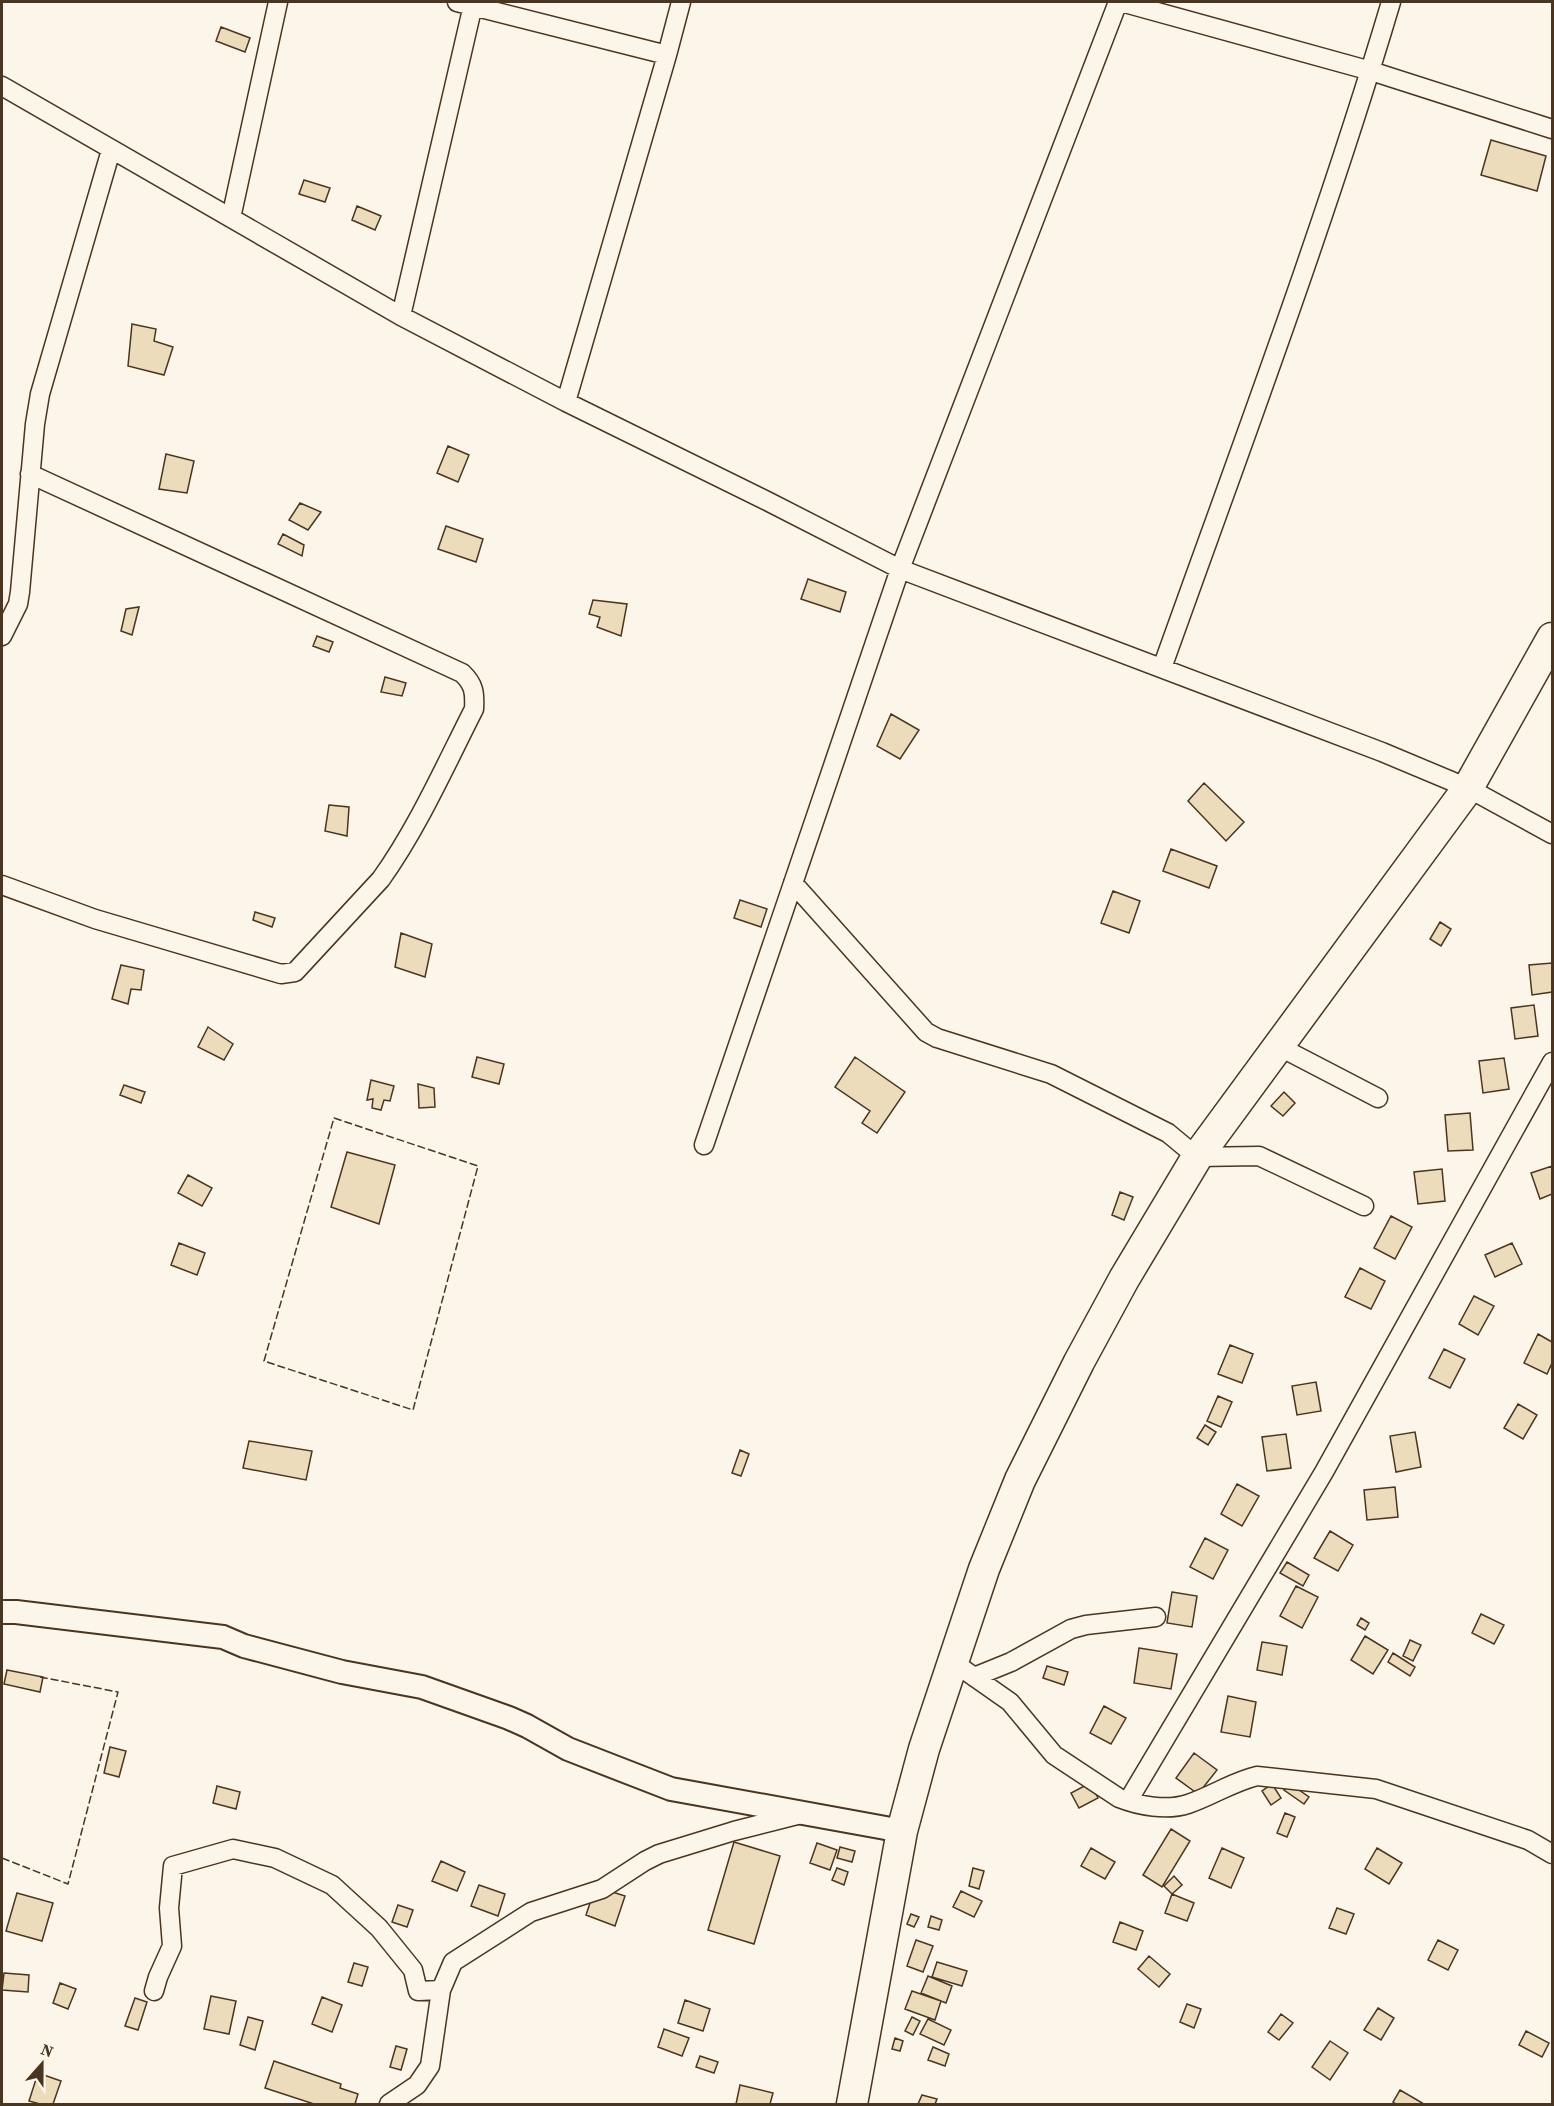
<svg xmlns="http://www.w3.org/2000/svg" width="1554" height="2106" viewBox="0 0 1554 2106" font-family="'Source Serif 4',serif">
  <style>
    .building { fill: #ecdcbc; stroke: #4a3520; stroke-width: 1.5 }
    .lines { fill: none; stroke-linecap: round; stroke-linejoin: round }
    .minor-casing { stroke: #4a3520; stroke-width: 21 }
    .tertiary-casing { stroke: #4a3520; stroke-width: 26 }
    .primary-casing { stroke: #4a3520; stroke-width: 33 }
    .minor { stroke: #fbf6e9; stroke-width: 18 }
    .tertiary { stroke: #fbf6e9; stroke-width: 22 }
    .primary { stroke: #fbf6e9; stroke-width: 30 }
    .fence { stroke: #4a3520; stroke-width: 1.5; stroke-dasharray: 8 3; stroke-linecap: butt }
  </style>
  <rect width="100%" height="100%" fill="#fbf6e9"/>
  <path class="building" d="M221,27L250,38L245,52L216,41Z
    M1491,140L1546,156L1537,191L1481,175Z
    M304,180L330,188L325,202L299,194Z
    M357,206L381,216L375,230L352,220Z
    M132,324L156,329L154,341L173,347L164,375L128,366Z
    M448,446L469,455L458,482L437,473Z
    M166,454L194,461L187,493L159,489Z
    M300,503L321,512L308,530L289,520Z
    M446,526L483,539L476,562L438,549Z
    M283,534L304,545L302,556L278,544Z
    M808,579L846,592L840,612L801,599Z
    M593,600L627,604L621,636L597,627L600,617L589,614Z
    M139,607L132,635L121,631L126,609Z
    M317,636L333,642L329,652L313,646Z
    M385,677L406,683L402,696L381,692Z
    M891,714L919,730L900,759L877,746Z
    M1204,783L1244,822L1226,841L1188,801Z
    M329,805L349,807L347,836L325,831Z
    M1171,849L1217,866L1209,888L1163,871Z
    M1113,891L1140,901L1129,933L1101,923Z
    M740,900L767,909L761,927L734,918Z
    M255,912L275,918L272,927L253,920Z
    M1440,922L1451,929L1441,946L1430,939Z
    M401,933L432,944L425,977L395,967Z
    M1552,963V992L1532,995L1529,965Z
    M121,965L144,970L141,990L131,989L128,1004L112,999Z
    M1534,1005L1538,1036L1515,1039L1511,1008Z
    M208,1027L233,1044L224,1060L198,1047Z
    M477,1057L504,1064L499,1084L472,1077Z
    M855,1057L905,1092L877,1133L862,1123L870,1111L835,1087Z
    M1504,1058L1509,1089L1483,1093L1479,1061Z
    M371,1080L394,1086L390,1101L384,1100L381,1110L372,1108L373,1099L367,1100Z
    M418,1084L434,1088L435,1107L419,1108Z
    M124,1085L145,1092L141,1103L120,1095Z
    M1284,1092L1295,1103L1283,1116L1271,1106Z
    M1470,1113L1473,1150L1448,1151L1445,1115Z
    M347,1152L395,1165L379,1224L331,1207Z
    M1552,1166V1194L1540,1199L1531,1173Z
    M1442,1169L1445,1201L1418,1204L1414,1172Z
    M188,1175L212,1188L202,1206L178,1193Z
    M1120,1192L1133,1197L1124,1220L1112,1215Z
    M1391,1216L1412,1227L1395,1259L1374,1248Z
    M179,1243L205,1253L197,1275L171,1265Z
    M1512,1243L1522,1264L1495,1277L1485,1255Z
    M1360,1268L1385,1281L1371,1309L1345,1297Z
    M1474,1296L1494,1306L1478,1335L1459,1324Z
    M1538,1334L1552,1342V1363L1547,1374L1524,1363Z
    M1230,1345L1253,1354L1242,1383L1218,1374Z
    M1444,1349L1465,1359L1450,1388L1429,1378Z
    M1316,1382L1321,1411L1297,1415L1292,1386Z
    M1218,1396L1232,1402L1221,1427L1207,1421Z
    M1518,1404L1537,1415L1523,1439L1504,1428Z
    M1205,1425L1216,1432L1208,1445L1197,1438Z
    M1415,1432L1421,1467L1396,1472L1390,1436Z
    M1286,1434L1291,1468L1267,1471L1262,1437Z
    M249,1441L312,1451L306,1480L243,1468Z
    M740,1450L749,1454L741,1476L732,1473Z
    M1237,1484L1259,1496L1242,1526L1221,1514Z
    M1395,1487L1398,1517L1367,1520L1364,1490Z
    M1330,1531L1353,1545L1338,1571L1314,1558Z
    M1205,1538L1228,1550L1213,1579L1190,1567Z
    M1287,1562L1309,1575L1303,1586L1280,1573Z
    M1296,1586L1318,1597L1302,1628L1280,1616Z
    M1172,1592L1197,1596L1192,1627L1167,1623Z
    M1481,1614L1504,1625L1494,1644L1472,1633Z
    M1361,1618L1369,1623L1365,1630L1357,1625Z
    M1365,1636L1388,1650L1373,1674L1351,1660Z
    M1410,1640L1421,1645L1413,1661L1403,1656Z
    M1262,1642L1287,1646L1282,1675L1257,1670Z
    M1139,1648L1177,1654L1171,1689L1134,1683Z
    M1393,1653L1415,1667L1410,1676L1388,1662Z
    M1047,1666L1068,1672L1064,1685L1043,1678Z
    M7,1670L43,1677L40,1692L4,1684Z
    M1228,1696L1256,1702L1250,1737L1221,1732Z
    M1104,1706L1126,1718L1111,1744L1090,1733Z
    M110,1747L126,1751L119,1777L104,1773Z
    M1194,1753L1217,1770L1198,1794L1176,1778Z
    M1090,1783L1098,1798L1079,1808L1071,1793Z
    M1289,1783L1309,1797L1304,1804L1284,1790Z
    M1272,1784L1281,1798L1271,1805L1262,1791Z
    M217,1786L240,1792L236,1809L213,1803Z
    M1285,1813L1295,1817L1287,1837L1277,1833Z
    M1171,1829L1190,1841L1162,1887L1143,1875Z
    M734,1842L780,1856L754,1944L708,1930Z
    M817,1843L837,1850L830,1870L810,1863Z
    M840,1847L855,1851L852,1862L837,1858Z
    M1091,1848L1115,1862L1105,1879L1081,1866Z
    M1222,1848L1244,1858L1231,1888L1209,1878Z
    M1377,1848L1402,1863L1389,1884L1365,1869Z
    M441,1861L465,1872L457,1891L432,1881Z
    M837,1868L848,1872L844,1885L832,1880Z
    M973,1868L984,1871L979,1889L969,1886Z
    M1174,1876L1182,1885L1172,1894L1164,1886Z
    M479,1885L505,1894L498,1916L471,1906Z
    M603,1889L625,1896L615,1926L586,1915L592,1897L599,1899Z
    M961,1891L982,1901L974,1917L953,1907Z
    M17,1893L53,1903L42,1941L6,1931Z
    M1172,1894L1194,1903L1187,1921L1165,1913Z
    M398,1905L413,1910L407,1927L392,1922Z
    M1337,1908L1354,1914L1346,1934L1329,1928Z
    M911,1914L919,1917L914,1927L907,1924Z
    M931,1916L942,1920L939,1930L928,1927Z
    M1120,1922L1143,1931L1136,1950L1113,1942Z
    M916,1940L933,1946L923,1972L907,1966Z
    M1438,1940L1458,1950L1448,1970L1428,1960Z
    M1149,1956L1170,1974L1159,1987L1138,1969Z
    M937,1962L967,1971L962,1986L932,1977Z
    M354,1963L368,1967L362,1986L348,1982Z
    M4,1973L29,1975L28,1992L2,1990Z
    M928,1976L952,1986L946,2003L921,1993Z
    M60,1983L76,1989L68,2009L53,2003Z
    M912,1991L941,2001L935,2020L905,2009Z
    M211,1996L236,2001L229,2034L204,2029Z
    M322,1997L342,2005L332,2032L312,2024Z
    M135,1998L147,2002L138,2030L125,2026Z
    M685,2000L710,2009L703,2031L678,2023Z
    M1187,2004L1201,2009L1194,2028L1180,2022Z
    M1378,2008L1394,2018L1381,2040L1364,2030Z
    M1281,2014L1293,2023L1279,2040L1268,2032Z
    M248,2017L263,2021L255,2050L240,2045Z
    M912,2017L920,2021L913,2035L905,2031Z
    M928,2019L951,2030L944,2045L920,2034Z
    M664,2029L689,2038L682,2056L658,2047Z
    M1526,2031L1549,2043L1542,2057L1519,2045Z
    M895,2038L903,2041L900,2051L892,2049Z
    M1330,2041L1348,2053L1330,2080L1312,2067Z
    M396,2046L407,2049L401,2070L390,2067Z
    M933,2047L949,2054L945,2066L928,2060Z
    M700,2056L718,2062L714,2073L696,2067Z
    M274,2061L341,2084L340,2088L358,2094L355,2104H314L265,2088Z
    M38,2073L61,2081L53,2104H40L29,2101Z
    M740,2085L773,2093L770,2104H736Z
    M1400,2090L1424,2104H1396L1393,2102Z
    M922,2095L937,2099L935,2104H918Z"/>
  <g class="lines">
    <g class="minor-casing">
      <path id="minor" d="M457,2L667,55
        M1121,2L1371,71L1552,129
        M2,86L401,316L566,402L769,502L900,569L1382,752L1468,788L1552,834
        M231,218L278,2
        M401,316L473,5
        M566,402L667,55L681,2
        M2,636L18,604L20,592L35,424L40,394L111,150
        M1162,668C1241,447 1324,227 1391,2
        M793,883L926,1032L937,1038L1051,1074L1168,1133L1197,1157L1259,1156L1364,1206
        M2,885L95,919L281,974L295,972L381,879C418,827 445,766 474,709C475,693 474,684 462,673L30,474
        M1278,1046L1378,1098
        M704,1145L900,569L1118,2
        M953,1662L1010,1702L1054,1755L1119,1798C1139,1806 1167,1811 1188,1804C1212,1796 1232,1782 1257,1776L1376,1789L1528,1840L1552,1854
        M974,1677L1011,1662L1071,1629L1086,1625L1156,1617
        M1128,1801L1324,1472L1552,1062
        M154,1991L158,1977L172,1946L169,1908L173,1866L233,1849L275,1858L332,1885L379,1928L413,1970L418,1991L441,1990L453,1962L531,1912L602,1889L645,1861L659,1854L734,1831L801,1814
        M389,2104L417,2085L430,2066L441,1990"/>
    </g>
    <g class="tertiary-casing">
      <path id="tertiary" d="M2,1612H16L223,1637L244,1646L342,1672L422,1687L509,1718L527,1726L568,1749L671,1789L902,1831"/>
    </g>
    <g class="primary-casing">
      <path id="primary" d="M852,2104L902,1831L924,1749L984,1569L1020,1480L1079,1362L1124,1279L1197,1157L1468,788L1552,638"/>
    </g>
    <use href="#minor" class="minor"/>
    <use href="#tertiary" class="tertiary"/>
    <use href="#primary" class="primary"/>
    <path class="fence" d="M334,1118L478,1166L413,1410L264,1361Z
      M2,1858L68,1884L118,1692L40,1677"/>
  </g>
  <rect width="1554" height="2106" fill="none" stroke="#4a3520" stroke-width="6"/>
  <g transform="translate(42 2064) rotate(21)" stroke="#fbf6e9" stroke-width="4.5" paint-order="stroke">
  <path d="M0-4.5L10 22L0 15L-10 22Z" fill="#4a3520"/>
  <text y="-9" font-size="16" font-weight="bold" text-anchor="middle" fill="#4a3520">N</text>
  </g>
</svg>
